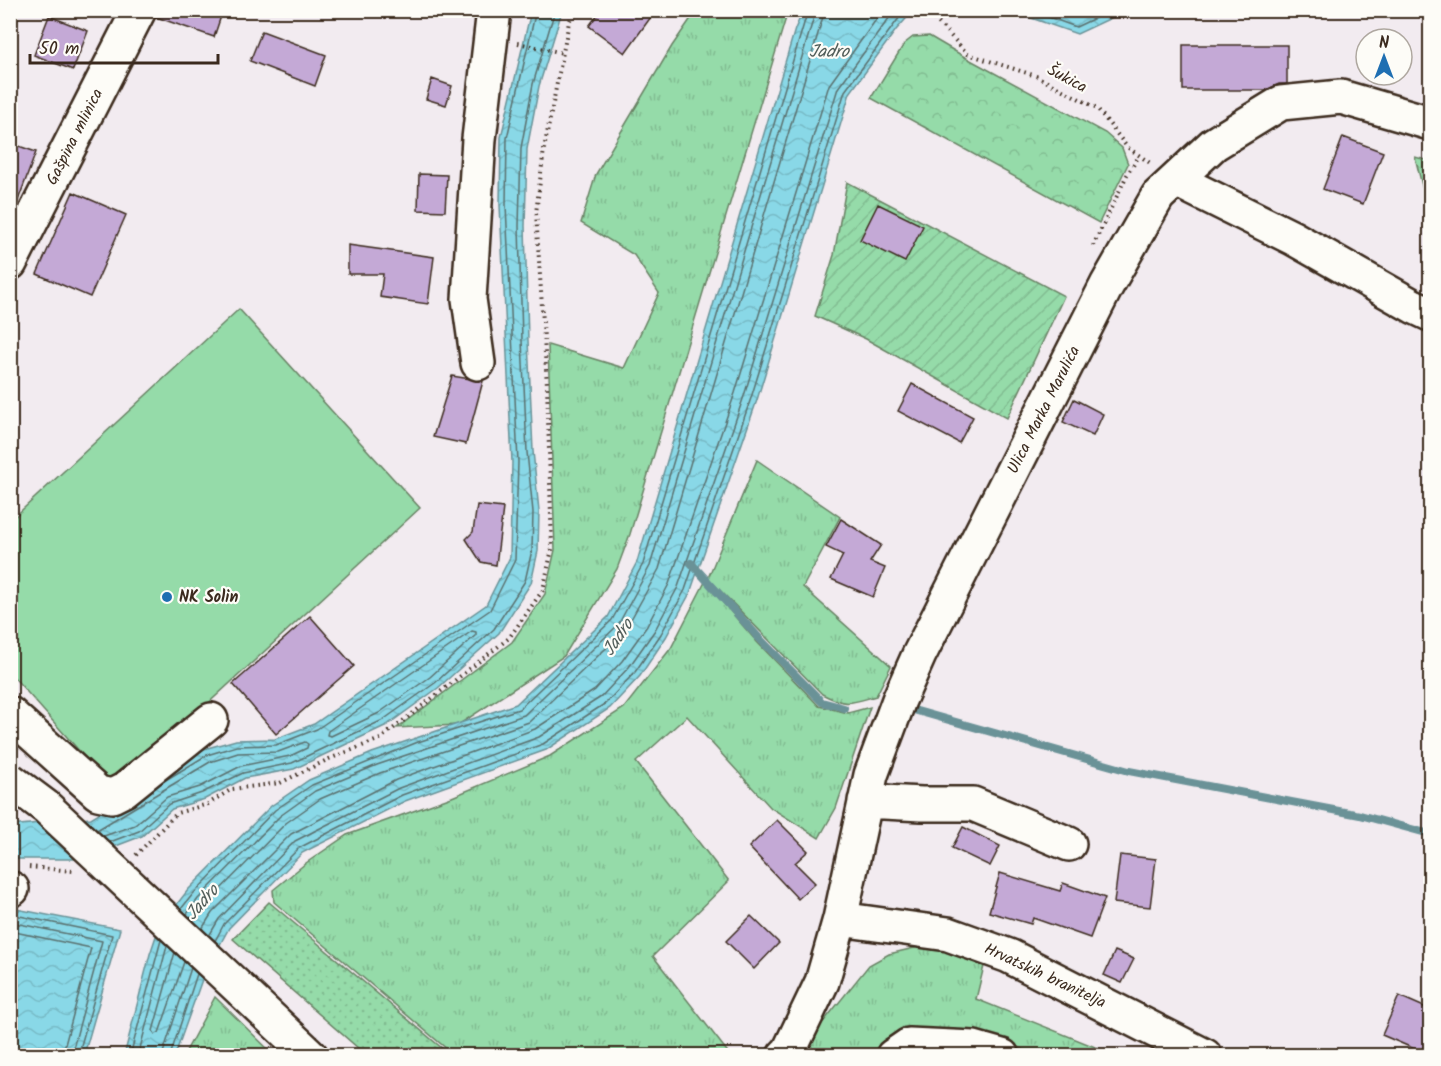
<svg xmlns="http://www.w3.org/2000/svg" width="1441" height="1066" viewBox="0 0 1441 1066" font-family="Kalam,sans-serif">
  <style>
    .grass { fill: url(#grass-tufts); stroke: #688264; stroke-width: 1.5 }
    .forest { fill: url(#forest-crowns); stroke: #688264; stroke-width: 1.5 }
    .park { fill: url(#park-dots); stroke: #688264; stroke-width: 1.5 }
    .garden { fill: url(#garden-furrows); stroke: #688264; stroke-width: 1.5 }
    .pitch { fill: #95dba9; stroke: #688264; stroke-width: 1.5 }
    .water { fill: url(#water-waves); stroke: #6a9297; stroke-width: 1.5 }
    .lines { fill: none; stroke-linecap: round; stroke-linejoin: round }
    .shore { stroke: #5a706e; stroke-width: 1.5 }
    .stream { stroke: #6a9297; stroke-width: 8 }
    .building { fill: #c4a9d6; stroke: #3b2a1e; stroke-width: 1.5 }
    .minor-casing { stroke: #3b2a1e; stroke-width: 38 }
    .path { stroke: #3b2a1e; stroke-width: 4; stroke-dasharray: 1.5 4.5; stroke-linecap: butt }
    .minor { stroke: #fdfcf7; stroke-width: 33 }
    .minor-bridge-casing { stroke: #3b2a1e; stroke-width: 38; stroke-linecap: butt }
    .minor-bridge { stroke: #fdfcf7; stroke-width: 33 }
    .poi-dot { fill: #1f6fb2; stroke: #fdfcf7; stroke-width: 2 }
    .labels { text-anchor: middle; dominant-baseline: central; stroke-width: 4.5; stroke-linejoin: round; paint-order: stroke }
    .street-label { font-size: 16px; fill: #3b2a1e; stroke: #fdfcf7 }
    .poi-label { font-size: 16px; font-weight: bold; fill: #3b2a1e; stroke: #fdfcf7; text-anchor: start }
    .water-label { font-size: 18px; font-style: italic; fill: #525e5a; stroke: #fdfcf7 }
  </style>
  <defs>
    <pattern id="grass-tufts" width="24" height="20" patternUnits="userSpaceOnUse" patternTransform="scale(1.5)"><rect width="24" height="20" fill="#95dba9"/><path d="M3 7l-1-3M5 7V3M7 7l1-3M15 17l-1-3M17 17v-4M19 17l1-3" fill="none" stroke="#81bc91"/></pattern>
    <pattern id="forest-crowns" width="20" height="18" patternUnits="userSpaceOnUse" patternTransform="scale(1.5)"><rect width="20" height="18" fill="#95dba9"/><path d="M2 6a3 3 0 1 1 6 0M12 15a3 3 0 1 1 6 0" fill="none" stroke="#81bc91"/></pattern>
    <pattern id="park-dots" width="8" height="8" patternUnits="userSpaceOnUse" patternTransform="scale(1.5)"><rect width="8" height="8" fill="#95dba9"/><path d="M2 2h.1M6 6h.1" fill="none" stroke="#81bc91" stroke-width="1.8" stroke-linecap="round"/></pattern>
    <pattern id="garden-furrows" width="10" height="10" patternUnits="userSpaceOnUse" patternTransform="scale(1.5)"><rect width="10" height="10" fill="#95dba9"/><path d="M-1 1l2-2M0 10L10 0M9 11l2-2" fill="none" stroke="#81bc91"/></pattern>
    <pattern id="water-waves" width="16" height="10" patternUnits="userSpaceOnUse" patternTransform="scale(1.5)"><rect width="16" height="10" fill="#89d8e7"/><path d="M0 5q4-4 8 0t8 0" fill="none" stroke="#77bac6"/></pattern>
  </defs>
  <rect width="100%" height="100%" fill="#f2ebf0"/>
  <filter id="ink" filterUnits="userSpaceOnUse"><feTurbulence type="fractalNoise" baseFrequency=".0167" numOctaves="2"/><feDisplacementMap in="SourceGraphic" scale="12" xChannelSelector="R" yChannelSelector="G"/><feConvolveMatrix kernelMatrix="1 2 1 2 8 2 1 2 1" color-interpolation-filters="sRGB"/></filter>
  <g filter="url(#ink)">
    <path class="grass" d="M696,11H788L630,534L617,569L564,656L458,725L397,728L512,642L545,594L555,550L548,345L624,368L659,293L634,255L581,223L596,174L672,46Z
      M757,460L840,517L803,587L891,666L876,696C851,703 847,707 822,694L708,578Z
      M705,582L757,642L819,706L848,713L870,707L836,808L819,838L771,808L687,716L636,762L729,881L653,956L730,1055H454L274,902L273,890L306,863L347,835L452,797L550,756L624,708L671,648Z
      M931,944L985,962L976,999L1115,1055H1039L996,1040L896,1033L869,1055L796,1056L869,965L889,954Z
      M215,997L274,1055H184Z"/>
    <path class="forest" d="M929,36L963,56L1105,133L1122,148L1128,164L1099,223L871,98L904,44L913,37Z
      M1415,157L1430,161V218Z"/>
    <path class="park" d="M269,902L450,1055H366L233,939Z"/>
    <path class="garden" d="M847,182L1064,296L1007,418L866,339L815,316L834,255Z"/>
    <path class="pitch" d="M239,309L420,508L114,790L11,674L10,521Z"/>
    <path class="water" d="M531,11H562L539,86L527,149L525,226L528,340L533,451L539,511L538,551L531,583L499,633L438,688L387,725L294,769L245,778L205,799L172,809L142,836L82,859H11L10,826L91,818L204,749L236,740L275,739L314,724L486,605L510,557L512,462L500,205L501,137Z
      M803,11H913L896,30L850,93L757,400L690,593L666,637L640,676L610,708L546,750L405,801L302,853L229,928L204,974L175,1055L124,1056L150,954L159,927L188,890L271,806L309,780L372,753L516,704L608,617L637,562L795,29Z
      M1011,11L1126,10V11L1077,34Z
      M11,908L120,929L84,1055H11Z"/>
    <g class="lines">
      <path class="shore" d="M1029,10L1076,27L1112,10
        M472,631L476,632V635L430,677L379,713L331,736L327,735L328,731Z
        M164,781L207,755L237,746L276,745L317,729L490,610L515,560L518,462L506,205L507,138L536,10
        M97,830L210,762L238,753L278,752L305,742L308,744L307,748L290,756L241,766L200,787L167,797L135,825L104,836
        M110,842L139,831L169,804L202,793L243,773L292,763L383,720L435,683L494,629L525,581L532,550L533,512L527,452L522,340L519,226L521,148L533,84L555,10
        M181,909L193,894L275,810L312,785L418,742L519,709L612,620L643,564L808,10
        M10,914L112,935L78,1056
        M187,914L198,899L280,816L315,791L377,765L524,715L618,625L650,566L816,10
        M193,920L205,905L286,823L320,799L380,773L529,722L625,630L659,569L825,10
        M10,922L102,941L71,1056
        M202,929L212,913L291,834L396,780L535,729L595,690L622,661L647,626L669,584L735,393L829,85L883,10
        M10,931L91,948L62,1056
        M209,936L219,919L295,841L399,788L539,737L601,697L629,667L655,630L678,587L744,396L838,88L895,10
        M215,941L224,924L299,848L402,795L543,744L606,703L635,672L661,634L685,590L751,398L845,91L905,10
        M175,952L153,1031L155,1034L159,1033L184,962
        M130,1056L161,940
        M138,1056L167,946
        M162,1056L191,968
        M170,1056L197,974"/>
      <path class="stream" d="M691,563L759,638L822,702L844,708
        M910,709L1129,771L1360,815L1430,834"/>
    </g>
    <path class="building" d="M157,10H223L214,37L156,17Z
      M601,10H656L625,53L589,26Z
      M49,16L88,31L73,70L34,55Z
      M262,31L326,55L315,86L250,61Z
      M1183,45H1287V84H1279L1266,90H1183Z
      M432,79L452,86L446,105L426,99Z
      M1343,137L1383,152L1363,204L1323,189Z
      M10,143L36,152L13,214L10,213Z
      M419,174L447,175L445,211L418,210Z
      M73,192L126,215L90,297L37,274Z
      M878,204L923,226L905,262L860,240Z
      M348,245L434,257L428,304L380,297L383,274H348Z
      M452,376L483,381L466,444L433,437Z
      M912,384L973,417L959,443L898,411Z
      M1074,399L1103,414L1093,436L1063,422Z
      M477,505L503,508L496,565L481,562L466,539L473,532Z
      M841,519L881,545L870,562L885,568L873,597L831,579L843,555L826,547Z
      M310,616L354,666L276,734L233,684Z
      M777,820L808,851L795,863L815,883L798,899L749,847Z
      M963,827L1000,846L990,866L952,848Z
      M1120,855L1156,859L1150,907L1114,903Z
      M1000,873L1060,891L1063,883L1105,898L1090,938L1033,918L1031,924L989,912Z
      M751,916L779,943L754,969L726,941Z
      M1115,951L1134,959L1122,983L1104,975Z
      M1399,996L1431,1010V1056L1382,1035Z"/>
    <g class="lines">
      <g class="minor-casing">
        <path id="minor" d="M1176,180L1293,238L1413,306L1430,314
          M10,263L139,10
          M478,363L469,299L479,139L494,10
          M10,714L98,793L112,796L124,790L211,720
          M865,801L922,804H973L1069,844
          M10,889H12
          M840,919L948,934L1009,956L1205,1056
          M242,991L311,1056
          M784,1056L789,1051L822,982L840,919L871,775L899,700L919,655L1107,285L1158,196L1214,144L1281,103L1341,97L1430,123
          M893,1056L909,1045L974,1048L1002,1056"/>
      </g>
      <path class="path" d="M926,10L968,54L1036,76L1097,108L1127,147L1153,165
        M518,43L563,53
        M1093,246L1127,175L1139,156
        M136,855L177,813L208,804L232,789L280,783L329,759L380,739L509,638L543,590L552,549L547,385L536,213L544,149L569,22L575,10
        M29,867L73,871"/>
      <use href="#minor" class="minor"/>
      <g class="minor-bridge-casing">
        <path id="minor-bridge" d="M10,780L46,807L242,991"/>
      </g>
      <use href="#minor-bridge" class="minor-bridge"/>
    </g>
  </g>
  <circle class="poi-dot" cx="167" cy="597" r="6"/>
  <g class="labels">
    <g class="street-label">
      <text transform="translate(1067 79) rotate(28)">Šukica</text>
      <text transform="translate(75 137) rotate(-63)">Gašpina mlinica</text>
      <text transform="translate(1044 410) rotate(-63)">Ulica Marka Marulića</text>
      <text transform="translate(1045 976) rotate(25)">Hrvatskih branitelja</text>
    </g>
    <g class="poi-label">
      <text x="179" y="597">NK Solin</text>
    </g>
    <g class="water-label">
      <text x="829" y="52">Jadro</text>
      <text transform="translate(619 638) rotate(-56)">Jadro</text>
      <text transform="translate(203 903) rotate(-49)">Jadro</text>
    </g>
  </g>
  <rect width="1441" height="1066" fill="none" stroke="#fdfcf7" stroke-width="36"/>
  <rect x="18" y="18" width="1405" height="1030" fill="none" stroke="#3b2a1e" stroke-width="2" filter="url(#ink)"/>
  <g transform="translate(1384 57)"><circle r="28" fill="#fdfcf7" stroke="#afa8a0" stroke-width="1.5"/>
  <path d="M0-4.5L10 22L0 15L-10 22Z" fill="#1f6fb2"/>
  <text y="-9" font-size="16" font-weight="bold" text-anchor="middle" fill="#3b2a1e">N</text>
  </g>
  <path d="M30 54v9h188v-9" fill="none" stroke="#3b2a1e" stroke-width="3"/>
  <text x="39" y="54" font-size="18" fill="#3b2a1e" stroke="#fdfcf7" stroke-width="4.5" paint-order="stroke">50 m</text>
</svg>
